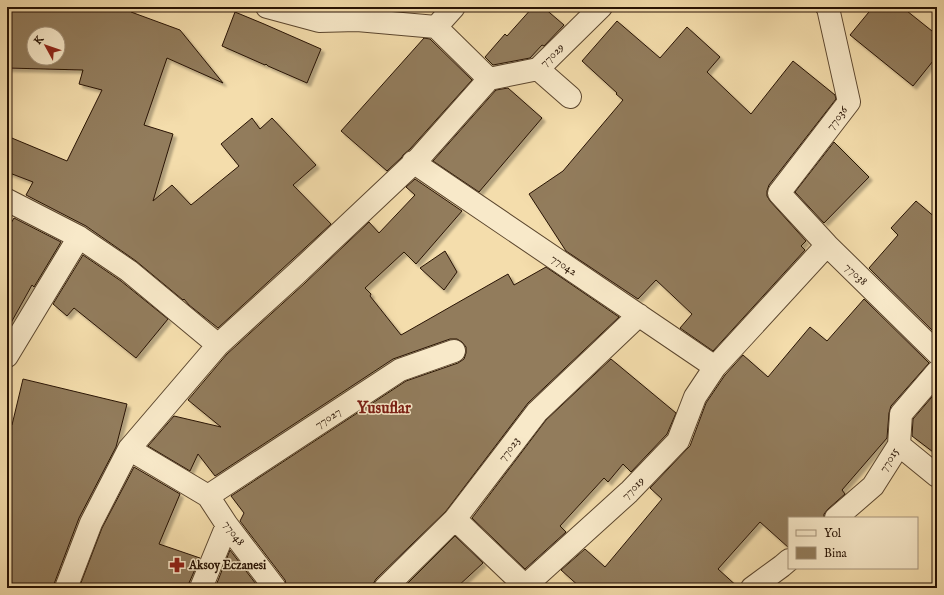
<svg xmlns="http://www.w3.org/2000/svg" width="944" height="595" viewBox="0 0 944 595" font-family="'IM FELL English',serif">
  <style>
    .building { fill: #927c5b; stroke: #281304; fill-rule: evenodd; filter: url(#shadow) }
    .lines { fill: none; stroke-linecap: round; stroke-linejoin: round }
    .street-casing { stroke: #5b462e; stroke-width: 24 }
    .street { stroke: #f8e9c9; stroke-width: 22 }
    .labels { text-anchor: middle; dominant-baseline: central; stroke-width: 3; stroke-linejoin: round; paint-order: stroke }
    .street-label { font-size: 12px; fill: #281304; stroke: #f8e9c9 }
    .poi-label { font-size: 12px; font-weight: bold; fill: #281304; stroke: #f8e9c9; text-anchor: start }
    .district-label { font-size: 16px; font-weight: bold; fill: #7a1f14; stroke: #f8e9c9 }
  </style>
  <defs>
    <filter id="shadow"><feDropShadow dx="3.5" dy="3.5" stdDeviation="1" flood-color="#0004"/></filter>
  </defs>
  <rect width="100%" height="100%" fill="#f4ddac"/>
  <filter id="stains"><feTurbulence type="fractalNoise" baseFrequency=".005" numOctaves="4"/><feColorMatrix values="0 0 0 0 .2 0 0 0 0 .09 0 0 0 0 .02 0 0 0 .5 -.17"/></filter>
  <radialGradient id="worn" r=".72"><stop offset=".6" stop-color="#630" stop-opacity="0"/><stop offset="1" stop-color="#630" stop-opacity=".3"/></radialGradient>
  <path class="building" d="M9,7H131V12L180,30L223,83L167,58L144,125L173,134L153,201L172,185L191,205L239,166L221,144L252,118L260,129L272,118L316,165L293,185L331,224L218,328L189,305L184,299L183,300L136,261L86,226L26,195L33,182L7,172V136L67,161L102,90L79,84L83,70L7,68ZM34,34H58V58H34Z
    M533,7H543L564,25L544,46L542,45L530,58L493,65L485,57L505,34L507,36Z
    M873,7H902L937,35V56L913,86L850,35Z
    M235,12L264,24L321,49L307,83L268,66L266,64L265,65L222,46Z
    M617,21L660,58L687,27L720,57L707,72L751,114L793,61L835,95L836,99L769,185L767,191V196L770,201L806,241L801,246L805,250L713,351L680,328L692,314L656,280L638,299L566,251L529,194L563,171L623,100L616,94L617,93L582,61Z
    M424,38L430,39L472,80L410,149L403,155L402,157L387,171L341,131Z
    M508,88L542,118L479,192L433,161L496,90Z
    M834,142L869,177L824,223L795,192Z
    M415,179L462,211L416,264L404,252L365,288L371,294L370,296L401,335L508,274L514,285L546,267L619,317L528,403L446,511L376,579L373,584V588H287L285,580L240,521L244,513L231,496L406,381L458,363L464,359L466,353V347L462,342L457,339H450L393,359L215,476L198,454L190,471L148,446L174,416L221,427L188,400L227,354L305,283L369,222L379,233L415,195L406,187Z
    M916,201L937,219V335L869,268L898,235L891,228Z
    M14,218L61,242L34,287L32,285L7,330V230Z
    M445,251L457,272L444,290L420,268Z
    M83,255L121,281L168,319L136,358L74,308L67,316L53,304Z
    M864,299L929,363L891,406L889,413L887,438L842,490L845,494L828,509L824,514V518H789V548L760,522L718,569L739,588H581L561,570L585,549L605,567L662,499L650,488L687,449L690,446L706,403L725,375L743,355L768,377L810,327L827,341Z
    M611,359L676,413L667,434L631,472L623,464L608,482L604,478L560,526L566,532L525,569L472,518L546,420Z
    M23,379L127,404L116,447L79,518L54,584V588H7V423L12,425Z
    M937,391V455L912,436L913,419Z
    M134,467L180,494L159,544L200,558L189,583V588H79L102,528Z
    M455,536L483,563L456,588H403Z
    M230,550L259,588H215Z"/>
  <g class="lines">
    <g class="street-casing">
      <path id="street" d="M267,7L319,21L357,20L436,27L489,79
        M827,7L828,8L849,102L779,193L827,245L937,353
        M436,27L454,7
        M538,69L570,97
        M489,79L538,69L601,7
        M413,162L715,367
        M7,200L79,237L129,271L218,345
        M7,356L79,237
        M899,445L937,476
        M129,449L208,496L227,525L275,588
        M208,496L400,370L454,351
        M836,518L873,486L899,445L901,414L937,372
        M455,519L525,586
        M66,588L91,523L129,449L218,345L296,274L419,158L489,79
        M201,588L227,525
        M385,588L455,519L537,412L639,315
        M523,588L629,492L678,441L695,397L715,367L827,245
        M752,588L782,566L789,560"/>
    </g>
    <use href="#street" class="street"/>
  </g>
  <defs>
    <g id="pharmacy-bare" transform="scale(1.2)"><path d="M-2-6h4v4h4v4h-4v4h-4v-4h-4v-4h4Z" fill="#8f2418" stroke="#f8e9c9" stroke-width="2.5" paint-order="stroke"/></g>
  </defs>
  <g fill-rule="evenodd">
    <use href="#pharmacy-bare" x="177" y="565"/>
  </g>
  <g class="labels">
    <g class="street-label">
      <text transform="translate(552 55) rotate(-44)">77029</text>
      <text transform="translate(837 118) rotate(-52)">77036</text>
      <text transform="translate(564 265) rotate(34)">77042</text>
      <text transform="translate(856 274) rotate(44)">77038</text>
      <text transform="translate(328 418) rotate(-33)">77027</text>
      <text transform="translate(509 449) rotate(-53)">77023</text>
      <text transform="translate(889 460) rotate(-58)">77015</text>
      <text transform="translate(633 488) rotate(-45)">77019</text>
      <text transform="translate(234 533) rotate(54)">77048</text>
    </g>
    <g class="poi-label">
      <text x="189" y="565">Aksoy Eczanesi</text>
    </g>
    <g class="district-label">
      <text x="384" y="409">Yusuflar</text>
    </g>
  </g>
  <rect width="944" height="595" fill="none" stroke="#f4ddac" stroke-width="24"/>
  <rect x="8" y="8" width="928" height="579" fill="none" stroke="#281304" stroke-width="2"/>
  <rect x="12" y="12" width="920" height="571" fill="none" stroke="#281304"/>
  <rect x="788" y="517" width="130" height="52" fill="#f8e9c9" stroke="#a5937a"/>
  <rect x="796" y="530" width="20" height="6" fill="#f8e9c9" stroke="#a5937a"/>
  <text x="824" y="537" font-size="12" fill="#281304">Yol</text>
  <rect x="796" y="547" width="20" height="12" fill="#927c5b" stroke="#a5937a"/>
  <text x="824" y="557" font-size="12" fill="#281304">Bina</text>
  <g transform="translate(46 46) rotate(310)"><circle r="19" fill="#f8e9c9" stroke="#a5937a"/>
  <path d="M0-3L7 15L0 10L-7 15Z" fill="#8f2418"/>
  <text y="-6" font-size="11" font-weight="bold" text-anchor="middle" fill="#281304">K</text>
  </g>
  <rect width="100%" height="100%" filter="url(#stains)"/>
  <rect width="100%" height="100%" fill="url(#worn)"/>
</svg>
